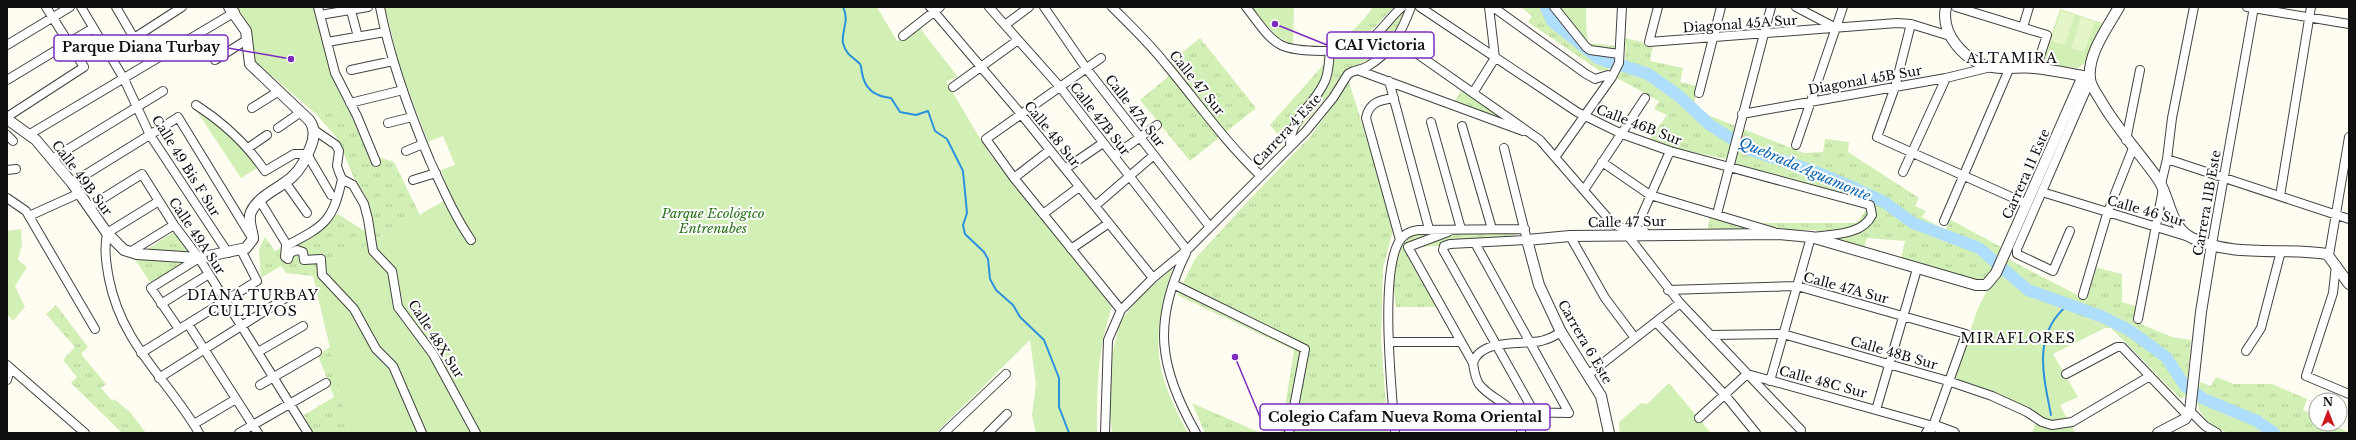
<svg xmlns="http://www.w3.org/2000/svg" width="2356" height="440" viewBox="0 0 2356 440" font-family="'Libre Baskerville',serif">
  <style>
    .grass { fill: url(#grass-tufts) }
    .park { fill: #d2efb5 }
    .pitch { fill: #e4f5c8 }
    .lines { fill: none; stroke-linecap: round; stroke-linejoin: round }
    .stream { stroke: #2d92dd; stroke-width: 2 }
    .river { stroke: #afdefd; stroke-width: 12 }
    .minor-casing { stroke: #424242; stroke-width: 10 }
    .tertiary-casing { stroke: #424242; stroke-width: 12 }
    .minor { stroke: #fff; stroke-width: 8 }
    .tertiary { stroke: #fff; stroke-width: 10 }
    .labels { text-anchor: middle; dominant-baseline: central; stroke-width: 4; stroke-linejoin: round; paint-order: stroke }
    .street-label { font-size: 13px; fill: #0f0f0f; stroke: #fff }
    .park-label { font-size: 13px; font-style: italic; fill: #276f17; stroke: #fff }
    .neighbourhood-label { font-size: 14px; letter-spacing: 1px; fill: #0f0f0f; stroke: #fff }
    .water-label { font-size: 14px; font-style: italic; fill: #0963b0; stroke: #fff }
    .leader { fill: none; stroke: #7b2cbf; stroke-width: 1.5 }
    .callout-dot { fill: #7b2cbf; stroke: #fff; stroke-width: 1.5 }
    .callout { fill: #fff; stroke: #7b2cbf; stroke-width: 1.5 }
    .callout-label { font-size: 14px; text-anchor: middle; font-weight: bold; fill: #0f0f0f }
  </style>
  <defs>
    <pattern id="grass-tufts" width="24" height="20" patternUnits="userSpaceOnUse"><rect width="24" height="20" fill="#d2efb5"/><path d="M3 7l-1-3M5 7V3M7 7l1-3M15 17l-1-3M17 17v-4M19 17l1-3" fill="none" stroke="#b3cc9a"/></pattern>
  </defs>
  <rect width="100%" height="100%" fill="#fffdf1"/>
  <path class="grass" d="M1373,7H1394L1367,35L1350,43L1342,41L1364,19Z
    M1407,7L1392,40L1373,57L1347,70L1329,95L1286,144L1270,125L1324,64L1323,54C1365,56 1380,36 1407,7Z
    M1523,7H1549V24L1586,25L1588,43L1615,46L1613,65L1607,70L1600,71L1528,22L1532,16L1522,8Z
    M1200,38L1256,108L1190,161L1140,100L1169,76L1163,68Z
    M1625,38L1653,45L1650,61L1683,68L1680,82L1697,86L1694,107L1700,112L1804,153L1823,152L1825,139L1849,142L1848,152L1919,198L1915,206L1926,211L1922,217L1945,230L1951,220L2001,247C1998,256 1996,275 1986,280C1971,286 1918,263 1901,258L1905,241L1867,238L1864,249L1816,236L1817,230L1708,229L1710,215L1760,223H1857L1867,208L1734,171L1736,161L1673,148L1650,139L1667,115L1654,109L1659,101L1617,78C1627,65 1626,53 1625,38Z
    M1349,82L1394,226L1383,268L1381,339L1388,433H1281L1294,350L1177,295L1195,259L1248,201L1311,136Z
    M1463,88L1516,126L1454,102Z
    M346,105L369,154L394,162L420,215L375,240L374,224L365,195L354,178L338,139L316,114Z
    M338,214L366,232L369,244L313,276L286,273L281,266L261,278L259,249L265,237L275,251Z
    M177,230L195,257L152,285L134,258Z
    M1455,232L1515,233L1516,238L1447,242L1438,246L1417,247Z
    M1417,234H1430L1404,244L1438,307H1396C1393,281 1386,244 1417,234Z
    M2008,259L2087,300L2095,267L2122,274V302L2136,306L2133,321L2172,337L2191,340L2186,395L2181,399L2111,328H2105L2028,293L2001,276Z
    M56,305L88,347L81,354L106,384L101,388L112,401L114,399L130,412L146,433H122L71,383L77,377L63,360L75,347L46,314Z
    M330,347L350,433H313L304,415L334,397L318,355Z
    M2216,377L2234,384H2272L2307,399L2303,410L2316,416V424H2333L2349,433H2267L2197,396L2200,382L2211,386Z
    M1192,403L1261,433H1205Z"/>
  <path class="park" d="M236,7H316C323,41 329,75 346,105L316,114L257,63C251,56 254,47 252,38C250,26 244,16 236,7Z
    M385,7H877L897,41L919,27L958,77L946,81L988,152L1112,307C1097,350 1097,388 1097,433H1036L1032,415L1036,384L1030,340L936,433H350L313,276L447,199H452L441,170L455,165L443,136L428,142L400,68Z
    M1251,7H1294L1293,44L1277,37Z
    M1549,7H1586V25L1548,24Z
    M2060,9L2102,23L2085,63L2078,68L2042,64Z
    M194,107L238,141L259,167L241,178Z
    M21,229L22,244L18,260L27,267L15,286L25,307L13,321L7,314V231Z
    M1173,268C1151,339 1152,367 1188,433H1112L1109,401L1112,355L1120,322L1141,295Z
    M2001,276L2028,293L2105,328L2053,354L2078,397L2060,405L2075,433H2032L2038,414L1954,378L1978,308L1988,289Z
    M1669,383L1711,433H1620L1619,422L1641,403L1647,404Z
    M2197,396L2267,433C2245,433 2221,438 2206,419C2199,411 2197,407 2197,396Z"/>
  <path class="pitch" d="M2061,11L2075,15L2065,45L2051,41Z
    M2081,17L2095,22L2084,52L2071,48Z"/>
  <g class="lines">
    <path class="stream" d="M843,7C850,21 841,31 843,43C846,55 853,57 860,64C862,67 861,69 862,73C865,90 875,96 891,98L900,112L916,115L928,111L935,131L947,139L963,171L967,213L963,225L965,234L984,252L988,259L990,279L996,290L1013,305L1020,317L1044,340L1059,378V407L1069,433
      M2051,415C2043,374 2032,333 2069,304"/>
    <path class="river" d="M1546,7L1552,21L1598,58L1612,63
      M1624,66L1648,74L1679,96L1710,125L1748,149L1819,173L1852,187L1884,202L1913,223L1979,248L2028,290L2103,317L2129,330L2166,357L2185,386L2204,399L2257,421L2274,433"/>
    <g class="minor-casing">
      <path id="minor" d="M81,7L124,79L150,135L228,253
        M116,7L134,38L182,7
        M318,7L335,73L357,116L376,162
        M350,7L358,37
        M380,7C390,60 409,111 430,161C443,189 454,215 471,240
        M930,7L1021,114L1153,278
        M989,7L1060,87L1187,250
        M1044,7L1086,68L1210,227
        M1112,7C1130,25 1148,42 1164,62C1196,100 1224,141 1261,176
        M1246,7C1256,19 1267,38 1281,45C1297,53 1350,53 1365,44C1380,34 1389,18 1402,7
        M1420,7L1577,112L1622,134L1670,151L1870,205L1872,215C1862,236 1831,234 1811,237L1770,381
        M1493,7L1586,74L1595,79L1608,75L1612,77
        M1554,7L1586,47L1590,50L1619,54
        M1658,7L1649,42L1897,23L1911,24L1950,36
        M1796,7L1836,28
        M1956,7L2047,35L2036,68
        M2247,7L2349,24
        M320,15L368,7
        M1911,24L1895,87L1877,137L2027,204
        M1005,25L1029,7
        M2023,27L2029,7
        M903,36L940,7
        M1396,39L1540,140L1613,224L1625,229L1644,231
        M327,42L385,32
        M7,45L70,7
        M1101,58L986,139L1014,178L1121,310
        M215,60L248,39
        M351,70L393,61
        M1360,71L1523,131
        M7,80L93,28
        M1389,81L1429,229
        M953,87L1018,40
        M1473,93L1495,58L1489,7
        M1699,93L1721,7
        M1394,98C1380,100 1369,102 1366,118L1400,240
        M350,103L403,90
        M196,105C224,123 246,143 265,171L294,154H307L331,195
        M252,108L279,91
        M1742,114L1946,78L1991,67
        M7,117L84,67L46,7
        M178,117L252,238
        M1431,122L1461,229
        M388,123L412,117
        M1462,126L1492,229
        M278,128L301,112
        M314,130L336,145L339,151L337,166L339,172L342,179L353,185L364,204L368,219L373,251L392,271L398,307L433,354L476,433
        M30,134L235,12
        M7,135L13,141
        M2126,140L2140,70
        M1796,145L1843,7
        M1290,146C1290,118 1314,106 1325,81C1329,72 1329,61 1330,50
        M248,148L267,135
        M1504,148L1527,240L1450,244L1444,246L1443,250L1534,412
        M406,151L423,144
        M1114,156L1157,125
        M1556,156L1612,77L1619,63L1622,7
        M52,159L163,91
        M2167,159L2349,219
        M1602,162L1650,195L1774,232
        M1065,169L1103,143
        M7,170L16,169
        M1903,172L1946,78
        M1014,178L1050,150
        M342,179C333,222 324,226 286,246L285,257L288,259L290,253L297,250L303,252L304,260L321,259L322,275L325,278L354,309L376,349L393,366L422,433
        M413,180L436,173
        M285,182L307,213
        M72,183L177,118
        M2161,184L2167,159L2172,118L2194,7
        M1584,190L1645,98
        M2042,192L2189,237
        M2280,196L2311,7
        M7,198L26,211L95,329
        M159,201L107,233C104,249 106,263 109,279C122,345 167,378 199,433
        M260,201L287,245
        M1095,206L1154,155
        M89,207L142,174L174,225L199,258L308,433
        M1043,214L1079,187
        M1717,214L1771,7
        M29,216L80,193
        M1944,221L2010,67
        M1635,231L1670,151
        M2070,231L2053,271L2017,254V249L2090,81
        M1448,232L1408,247L1473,363C1474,370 1475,378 1479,384C1492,402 1523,406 1521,433
        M1570,236L1605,298L1635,338
        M1629,237L1680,303L1801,430
        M1475,243L1569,413L1514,412
        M2212,244L2254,7
        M1071,249L1109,223
        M130,252L174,225
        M1186,253C1152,322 1159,368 1196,433
        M2329,255L2349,137
        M2336,265L2333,293L2306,376L2349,394
        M1173,284L1305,349L1289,433
        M1668,290L1797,286L1966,334L1933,426L1747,374L1699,418
        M2083,295L2107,214L2133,148
        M161,304L209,274
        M2138,319L2163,189
        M1656,322L1725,395L1756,433
        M188,324L258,433
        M179,329L151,288L199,258
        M1710,335L1783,334L1948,381L1992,396L2027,412L2042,422L2052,425L2072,422L2150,376
        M1390,342H1461
        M2246,351L2261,328L2281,251
        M258,352L303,326
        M141,353L257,281L241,250
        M1473,363C1481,338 1521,345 1541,341C1549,339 1555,336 1561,332
        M7,365L85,433
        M1589,374L1680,303
        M2066,374L2117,347H2122L2188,416
        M159,378L287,297
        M7,380L10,369
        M260,385L317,352
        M1876,410L1917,269
        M2190,411L2205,426L2217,433
        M1394,415L1452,416
        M194,424L236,399
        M239,433L326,383
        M944,433L1006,374
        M988,433L1007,414
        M1105,433L1108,340L1121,310L1153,278L1187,250L1306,131L1333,98L1348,74C1354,70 1361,70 1368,66C1391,53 1402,31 1411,7
        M1395,433C1392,393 1379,271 1400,240C1404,234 1411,231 1418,230L1525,229"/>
    </g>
    <g class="tertiary-casing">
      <path id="tertiary" d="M1946,7C1940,34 1965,62 1992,67C2005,70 2021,66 2035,68C2053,70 2071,74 2090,77
        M2119,7C2108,27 2087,54 2090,79C2091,87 2097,94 2101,101C2117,129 2139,152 2158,179C2170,197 2170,228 2192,238C2233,258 2283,247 2327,254L2349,284
        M7,119L36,140L72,183L107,233L124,250L137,254L199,258L246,248L253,239C253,231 247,221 251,212C259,195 279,189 292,177C301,169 307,157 311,146C315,136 315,128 309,120L250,64L246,31L229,7
        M1609,433L1601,396L1561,332L1539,285L1527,240L1570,236L1778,234L1811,237L1976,285H1986L1996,273L2083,76
        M1927,433L1931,428L1935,426L1954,433
        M2158,433L2185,419L2190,411L2201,312L2212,244"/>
    </g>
    <use href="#minor" class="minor"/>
    <use href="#tertiary" class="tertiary"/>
  </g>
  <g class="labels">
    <g class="street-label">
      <text transform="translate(1740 24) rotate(-4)">Diagonal 45A Sur</text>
      <text transform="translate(1865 80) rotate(-10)">Diagonal 45B Sur</text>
      <text transform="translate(1197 83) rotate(51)">Calle 47 Sur</text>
      <text transform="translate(1135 111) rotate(52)">Calle 47A Sur</text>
      <text transform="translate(1100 119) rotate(52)">Calle 47B Sur</text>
      <text transform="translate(1639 125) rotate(21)">Calle 46B Sur</text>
      <text transform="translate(1287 130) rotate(-47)">Carrera 4 Este</text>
      <text transform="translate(1052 134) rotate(51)">Calle 48 Sur</text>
      <text transform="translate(186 166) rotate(58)">Calle 49 Bis F Sur</text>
      <text transform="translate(2026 174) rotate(-66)">Carrera 11 Este</text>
      <text transform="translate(82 178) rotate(53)">Calle 49B Sur</text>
      <text transform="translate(2207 203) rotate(-80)">Carrera 11B Este</text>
      <text transform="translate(2146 211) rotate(16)">Calle 46 Sur</text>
      <text transform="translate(1627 222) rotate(-1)">Calle 47 Sur</text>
      <text transform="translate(197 236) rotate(56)">Calle 49A Sur</text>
      <text transform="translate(1846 288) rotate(15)">Calle 47A Sur</text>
      <text transform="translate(436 339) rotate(57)">Calle 48X Sur</text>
      <text transform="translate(1585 342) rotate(60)">Carrera 6 Este</text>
      <text transform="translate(1894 353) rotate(16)">Calle 48B Sur</text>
      <text transform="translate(1823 382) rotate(15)">Calle 48C Sur</text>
    </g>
    <g class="park-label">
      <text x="713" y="213">Parque Ecológico<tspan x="713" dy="15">Entrenubes</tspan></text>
    </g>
    <g class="neighbourhood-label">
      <text x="2012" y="58">ALTAMIRA</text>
      <text x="253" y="295">DIANA TURBAY<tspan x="253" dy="16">CULTIVOS</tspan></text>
      <text x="2018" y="338">MIRAFLORES</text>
    </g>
    <g class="water-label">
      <text transform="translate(1805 169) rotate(23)">Quebrada Aguamonte</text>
    </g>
  </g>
  <path class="leader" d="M1275 24L1327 45M291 59L228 48M1235 357L1260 417"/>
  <g class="callout-dot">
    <circle cx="1275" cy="24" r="4"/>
    <circle cx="291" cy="59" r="4"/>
    <circle cx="1235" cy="357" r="4"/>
  </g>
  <g class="callout">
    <rect x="1327" y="32" width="107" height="26" rx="4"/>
    <rect x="54" y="35" width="174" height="26" rx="4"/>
    <rect x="1260" y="404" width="290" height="26" rx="4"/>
  </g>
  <g class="callout-label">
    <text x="1380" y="50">CAI Victoria</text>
    <text x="141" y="52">Parque Diana Turbay</text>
    <text x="1405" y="422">Colegio Cafam Nueva Roma Oriental</text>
  </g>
  <rect width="2356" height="440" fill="none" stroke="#0f0f0f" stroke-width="16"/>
  <g transform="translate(2328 412)"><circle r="19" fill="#ffffff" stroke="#9f9f9f"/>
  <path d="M0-3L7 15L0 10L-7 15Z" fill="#d0161a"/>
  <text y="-6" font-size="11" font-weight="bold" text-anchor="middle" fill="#0f0f0f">N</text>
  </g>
</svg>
